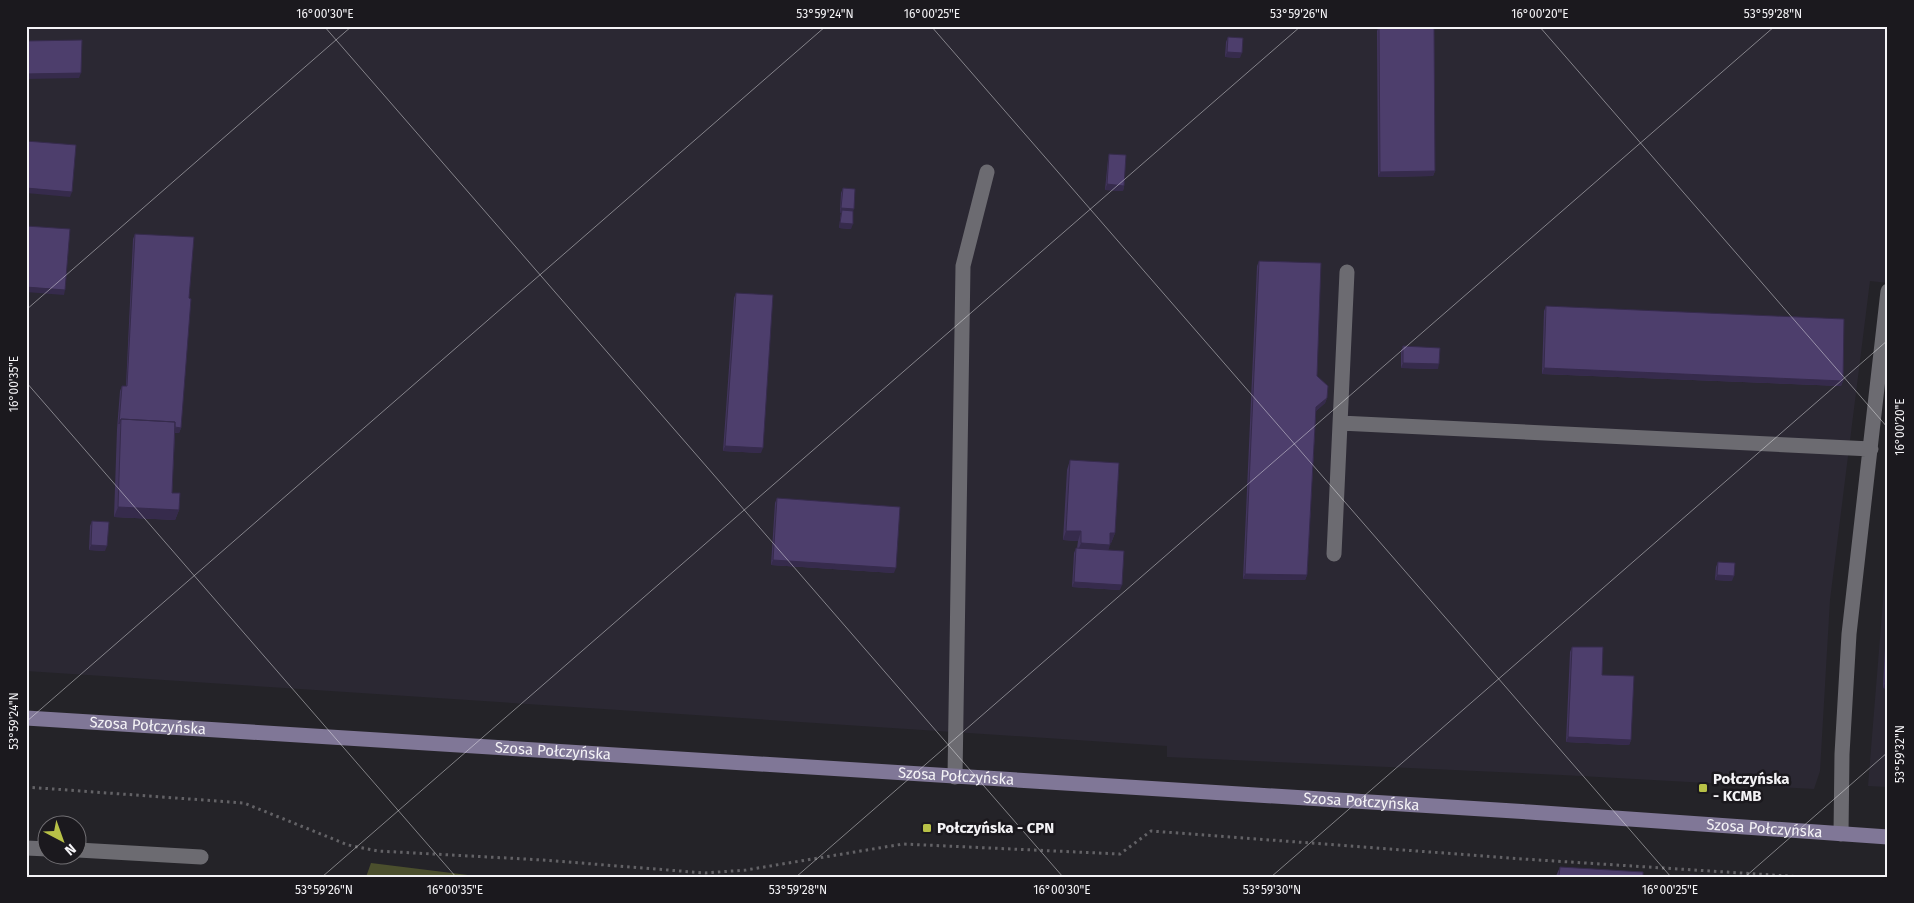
<svg xmlns="http://www.w3.org/2000/svg" width="1914" height="903" viewBox="0 0 1914 903" font-family="'Fira Sans',sans-serif">
  <style>
    .built { fill: #2b2833 }
    .green { fill: #4b4f2d }
    .lines { fill: none; stroke-linecap: round; stroke-linejoin: round }
    .path { stroke: #636266; stroke-width: 3; stroke-dasharray: 2.5 4; stroke-linecap: butt }
    .lane { stroke: #6c6b71; stroke-width: 15 }
    .street { stroke: #6c6b71; stroke-width: 15 }
    .secondary { stroke: #807797; stroke-width: 15 }
    .wall { fill: #42355d }
    .shaded-wall { fill: #362b4c }
    .building { fill: #4d3e6c; stroke: #362b4c }
    .ticks { fill: none; stroke: #f4f3f6; stroke-width: 1; stroke-opacity: 0.45 }
    .poi-dot { fill: #b8c147; stroke: #1b191e; stroke-width: 2 }
    .labels { text-anchor: middle; dominant-baseline: central; stroke-width: 5; stroke-linejoin: round; paint-order: stroke }
    .street-label { font-size: 15px; fill: #f4f3f6; stroke: #1b191e }
    .poi-label { font-size: 15px; font-weight: bold; fill: #f4f3f6; stroke: #1b191e; text-anchor: start }
    .neatline { fill: none; stroke: #f4f3f6; stroke-width: 2 }
    .ticks-label { font-size: 12px; text-anchor: middle; fill: #f4f3f6 }
  </style>
  <rect width="100%" height="100%" fill="#242328"/>
  <path class="built" d="M26,26H1888V283L1870,281L1830,600L1820,771L1814,789L1562,775L1167,757V746L26,671Z
    M1888,539V787L1868,786Z"/>
  <path class="green" d="M371,863L484,877H366Z"/>
  <g class="lines">
    <path class="path" d="M26,787L244,803L348,845L378,851L543,860L705,873L746,870L903,844L1120,854L1151,831L1523,859L1803,877"/>
    <path class="lane" d="M1340,423L1871,449
      M1334,554L1347,272
      M955,777L963,266L987,172
      M1841,834L1842,754L1849,634L1888,291"/>
    <path class="street" d="M26,848L48,849
      M78,850L201,857"/>
    <path class="secondary" id="s1" d="M26,718L1529,812L1888,837"/>
  </g>
  <path class="wall" d="M1379,26L1435,171L1433,176L1378,177L1377,31Z
    M1228,37L1240,58L1225,57L1226,42Z
    M1109,154L1124,186L1123,191L1105,190L1108,159Z
    M843,188L853,211L851,229L839,228L841,213H840L841,193Z
    M135,234L181,428L179,433H175L172,493L179,510L175,520L114,517L117,429L120,391L122,386H126L133,239Z
    M1259,261L1327,398L1325,403L1316,411L1307,575L1305,580L1243,579L1257,266Z
    M736,293L761,453L723,451L734,298Z
    M1546,306L1843,381L1841,386L1542,374L1544,311Z
    M1403,346L1438,369L1401,368V351Z
    M1070,460L1115,533L1111,543H1110L1108,550L1120,590L1072,587L1074,553L1076,548H1077L1078,541L1063,540L1067,470Z
    M777,498L894,573L771,565L775,503Z
    M92,521L105,551L89,550L90,526Z
    M1718,562L1732,581L1715,580L1716,567Z
    M1888,574V601H1887Z
    M1887,643H1888V689L1883,688L1885,648Z
    M1572,647L1602,675L1631,740L1629,745L1566,742L1570,652Z
    M1560,867L1643,877L1556,876Z"/>
  <path class="shaded-wall" d="M1227,52L1242,53L1240,58L1225,57Z
    M81,73L79,78L26,79V74Z
    M1435,171L1433,176L1378,177L1380,172Z
    M1107,184L1124,186L1123,191L1105,190Z
    M26,188L72,192L70,197L26,193Z
    M841,208L854,209L852,214L842,210L841,213H840Z
    M840,223L853,224L851,229L839,228Z
    M26,287L65,290L64,295L26,292Z
    M1403,363L1439,364L1438,369L1401,368Z
    M1544,368L1843,381L1841,386L1542,374Z
    M1327,398L1325,403L1314,413L1316,407Z
    M121,424L181,428L179,433L121,429Z
    M725,446L763,448L761,453L723,451Z
    M118,507L179,510L175,520L114,517Z
    M1066,531H1081L1078,541L1063,540Z
    M1110,533H1115L1111,543H1107Z
    M1081,543L1110,545L1107,555L1077,553Z
    M91,545L107,546L105,551L89,550Z
    M773,560L896,568L894,573L771,565Z
    M1245,574L1307,575L1305,580L1243,579Z
    M1717,575L1734,576L1732,581L1715,580Z
    M1074,582L1122,585L1120,590L1072,587Z
    M1885,683H1888V689L1883,688Z
    M1568,737L1631,740L1629,745L1566,742Z"/>
  <path class="building" d="M1379,26H1434L1435,171L1380,172Z
    M1228,37L1243,38L1242,53L1227,52Z
    M82,40L81,73L26,74V41Z
    M26,141L76,145L72,192L26,188Z
    M1109,154L1126,155L1124,186L1107,184Z
    M843,188L855,189L854,209L841,208Z
    M842,210L853,211V224L840,223Z
    M26,226L70,229L65,290L26,287Z
    M135,234L194,237L189,298L191,299L181,428L175,427V422L121,419L119,424L122,386H127Z
    M1259,261L1321,263L1317,376L1328,386L1327,398L1316,407L1307,575L1245,574Z
    M736,293L773,295L763,448L725,446Z
    M1546,306L1844,319L1843,381L1544,368Z
    M1403,346L1440,348L1439,364L1403,363Z
    M121,419L175,422L172,493H180L179,510L118,507Z
    M1070,460L1119,463L1115,533H1110V545L1081,543V531H1066Z
    M777,498L900,507L896,568L773,560Z
    M92,521L109,522L107,546L91,545Z
    M1076,548L1124,551L1122,585L1074,582Z
    M1718,562L1735,563L1734,576L1717,575Z
    M1887,643H1888V683H1885Z
    M1572,647H1603L1602,675L1634,676L1631,740L1568,737Z
    M1560,867L1643,872V877H1550V876H1559Z
    M1690,875L1725,877H1690Z"/>
  <path class="ticks" d="M324,26L1063,877M931,26L1671,877M1539,26L1888,428M26,310L352,26M26,382L456,877M26,722L826,26M322,877L1301,26M796,877L1775,26M1271,877L1888,340M1745,877L1888,752"/>
  <g class="poi-dot">
    <rect x="1698" y="783" width="10" height="10" rx="2.5"/>
    <rect x="922" y="823" width="10" height="10" rx="2.5"/>
  </g>
  <g class="labels">
    <g class="street-label">
      <text stroke="none"><textPath href="#s1" startOffset="122">Szosa Połczyńska</textPath></text>
      <text stroke="none"><textPath href="#s1" startOffset="528">Szosa Połczyńska</textPath></text>
      <text stroke="none"><textPath href="#s1" startOffset="932">Szosa Połczyńska</textPath></text>
      <text stroke="none"><textPath href="#s1" startOffset="1338">Szosa Połczyńska</textPath></text>
      <text stroke="none"><textPath href="#s1" startOffset="1742">Szosa Połczyńska</textPath></text>
    </g>
    <g class="poi-label">
      <text x="1713" y="779">Połczyńska<tspan x="1713" dy="17">- KCMB</tspan></text>
      <text x="937" y="828">Połczyńska - CPN</text>
    </g>
  </g>
  <rect width="1914" height="903" fill="none" stroke="#1b191e" stroke-width="55"/>
  <g transform="translate(62 840) rotate(139)"><circle r="24" fill="#1b191e" stroke="#727074"/>
  <path d="M0-4L9 19L0 12L-9 19Z" fill="#b8c147"/>
  <text y="-8" font-size="14" font-weight="bold" text-anchor="middle" fill="#f4f3f6">N</text>
  </g>
  <rect x="28" y="28" width="1858" height="848" class="neatline"/>
  <g class="ticks-label">
    <text x="325" y="18">16°00'30"E</text>
    <text x="825" y="18">53°59'24"N</text>
    <text x="932" y="18">16°00'25"E</text>
    <text x="1299" y="18">53°59'26"N</text>
    <text x="1540" y="18">16°00'20"E</text>
    <text x="1773" y="18">53°59'28"N</text>
    <text transform="translate(14 384) rotate(-90)" y="4">16°00'35"E</text>
    <text transform="translate(1900 427) rotate(-90)" y="4">16°00'20"E</text>
    <text transform="translate(14 721) rotate(-90)" y="4">53°59'24"N</text>
    <text transform="translate(1900 754) rotate(-90)" y="4">53°59'32"N</text>
    <text x="324" y="894">53°59'26"N</text>
    <text x="455" y="894">16°00'35"E</text>
    <text x="798" y="894">53°59'28"N</text>
    <text x="1062" y="894">16°00'30"E</text>
    <text x="1272" y="894">53°59'30"N</text>
    <text x="1670" y="894">16°00'25"E</text>
  </g>
</svg>
